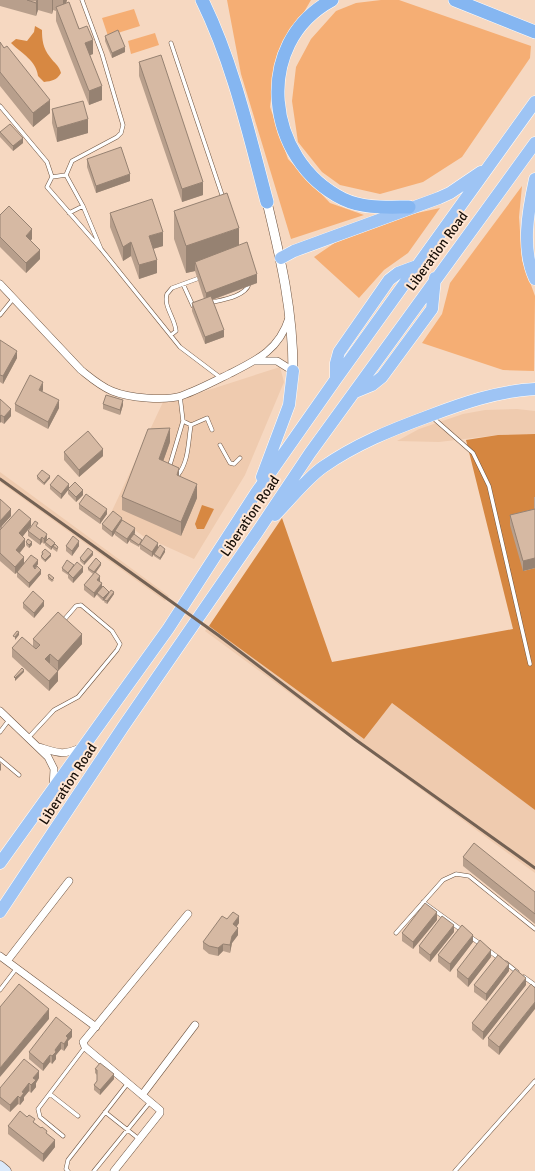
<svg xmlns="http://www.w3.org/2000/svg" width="535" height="1171" viewBox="0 0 535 1171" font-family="Signika,sans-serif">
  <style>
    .built { fill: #efcbaf }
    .green { fill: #f5ae74 }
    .forest { fill: #d58640 }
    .water { fill: #d78842 }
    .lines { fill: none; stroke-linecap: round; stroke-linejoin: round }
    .service-casing { stroke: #6e5441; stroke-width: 4.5 }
    .minor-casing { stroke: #6e5441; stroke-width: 8 }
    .tertiary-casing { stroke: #6e5441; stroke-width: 10 }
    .secondary-casing { stroke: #6e5441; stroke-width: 11 }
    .trunk-casing { stroke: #fff; stroke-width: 13 }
    .motorway-casing { stroke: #fff; stroke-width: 14 }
    .service { stroke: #fff; stroke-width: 3.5 }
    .minor { stroke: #fff; stroke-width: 7 }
    .tertiary { stroke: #fff; stroke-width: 9 }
    .secondary { stroke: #dae9fb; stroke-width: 10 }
    .trunk { stroke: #9ec4f4; stroke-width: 12 }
    .motorway { stroke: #85b6f1; stroke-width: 13 }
    .rail { stroke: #746254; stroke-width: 3 }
    .wall { fill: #b89f8c }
    .shaded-wall { fill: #968272 }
    .building { fill: #d6b9a3; stroke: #968272 }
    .labels { text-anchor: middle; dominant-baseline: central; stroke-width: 4; stroke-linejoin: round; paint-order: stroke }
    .street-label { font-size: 14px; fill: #180f07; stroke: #ffe6d4 }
  </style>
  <rect width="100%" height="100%" fill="#f6d8c1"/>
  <path class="built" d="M280,367L284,382L245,475L194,559L143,536L111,513L163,402L196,394Z
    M517,409L535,411V434L498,435L439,442L397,441L419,429L463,414L485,410Z
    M0,472L169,596L165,601L0,482Z
    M209,626L364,739L392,703L535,810V873L205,631Z"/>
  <path class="green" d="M227,0H311L276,60L270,107L288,159L330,203L364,215L291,239L241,74Z
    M381,0H399L531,46L530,58L462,157L423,182L380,194L340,185L322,172L298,142L292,101L296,67L311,39L336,11L356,3Z
    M134,9L140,26L108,36L102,18Z
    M155,33L159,45L131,54L128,41Z
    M522,186L519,217L522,260L535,296L534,371L503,370L422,343L442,314L450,283Z
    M440,208L408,253L384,270L359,298L314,257L339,240L394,218Z"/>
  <path class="forest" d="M535,434V512L523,571L535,568V810L392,703L364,739L209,626L282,518L332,662L513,629L466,440L498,435Z"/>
  <path class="water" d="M35,26L42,30C42,40 43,48 50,57C54,63 59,65 61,73C57,80 52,81 44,82L38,76C36,60 22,54 11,43L16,39L27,41L34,32Z
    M202,505L214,509L204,529H197L195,524Z"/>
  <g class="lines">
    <g class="service-casing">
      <path id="service" d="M171,43L223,198
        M0,106L47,162L52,177
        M66,175L72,161L117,137L121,133L123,125L102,54L82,0
        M69,213L83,206
        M101,249L47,187L52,177L66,175L83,206L101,249L180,347L221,378
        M183,284L193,306H196
        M209,303C221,300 245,297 249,284
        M0,315L13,299
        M171,335L176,331C175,318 163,306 167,294L172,288L202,277
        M432,417L473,453L489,486L530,664
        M183,421L191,425L207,418L212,430
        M220,445L230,463L234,464L240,458
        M169,468L183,421L180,396
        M178,475C189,461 188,442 191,425
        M0,732L9,720
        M29,737L54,710L78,697L117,650L120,644L112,631L81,605L76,606L63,621
        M0,759L19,775
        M423,902L463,931
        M396,933L443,880L456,874L469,876L535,929
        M469,936L482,945
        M488,950L500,959
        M506,963L517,972
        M524,977L535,985
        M0,990L16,969
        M50,1094L78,1116
        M105,1112L139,1139
        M63,1136L40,1117L38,1109L85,1047
        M68,1171L66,1169L68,1160L128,1083
        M94,1171L150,1102
        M455,1171L535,1081"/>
    </g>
    <g class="minor-casing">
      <path id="minor" d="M0,284L81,370C91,378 100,386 112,391C129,398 164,401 181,396C198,390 213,382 229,374C257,360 279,350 289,318
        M255,361H277L293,371
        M0,711L48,757L54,769L53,788
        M39,747C58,753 63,756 82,747
        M0,956L96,1027
        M7,961L69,881
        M142,1095L195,1025
        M114,1171L160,1113V1110L85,1047L83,1042L188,914"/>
    </g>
    <g class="tertiary-casing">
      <path id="tertiary" d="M267,202C281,260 293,311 293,371"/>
    </g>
    <g class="secondary-casing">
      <path id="secondary" d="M0,1166L6,1171"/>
    </g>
    <g class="trunk-casing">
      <path id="trunk" d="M535,179C528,211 521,249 535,279
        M281,258L294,251L439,198L450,193L481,172
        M336,379V363L339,352L389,280L398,273L417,266
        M355,392L372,385L382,377L432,309L435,278
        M262,477L289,405L293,371
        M275,515C290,500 306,479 323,467C356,444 391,430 429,416C463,403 498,391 535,389
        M0,863L168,629L256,493L336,379L535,102
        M0,912L123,727L256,534L310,453L535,143"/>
    </g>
    <g class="motorway-casing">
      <path id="motorway" d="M202,0C233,63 249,134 267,202
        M332,0C252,43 265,160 343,199C364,209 387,207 409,207
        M455,0L535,32"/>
    </g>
    <use href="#service" class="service"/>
    <use href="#minor" class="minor"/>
    <use href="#tertiary" class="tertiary"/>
    <use href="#secondary" class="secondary"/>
    <use href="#trunk" class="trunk"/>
    <use href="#motorway" class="motorway"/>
    <path class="rail" d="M0,479L218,635L356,740L535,868"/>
  </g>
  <path class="wall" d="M0,0H67L66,3L93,54L90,55L102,100L89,105L56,21V11L53,10L52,14L38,10L36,16L0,6Z
    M105,36L125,52L112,58L105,41Z
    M0,42L50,113L33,127L0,86Z
    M139,62L203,195L182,202L139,76Z
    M52,109L88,133L57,142L52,123Z
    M0,132L23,143L13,151L0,137Z
    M87,159L130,181L96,193L87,167Z
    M174,211L239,245L257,283L212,300L224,337L205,344L192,311V303L204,299L195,271L186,273L174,239Z
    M110,213L163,246L153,249L157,273L139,279L131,256L123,261L110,227Z
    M0,215L32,239L30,241L40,259L26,273L0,247Z
    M0,340L17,358L3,384L0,382Z
    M43,390L42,392L59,408L48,429L15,411V404Z
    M0,399L11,416L4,424L1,422Z
    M103,404L123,405L120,415L103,409Z
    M170,442L163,461L179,476L197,498L181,536L122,510V497Z
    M64,452L103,456L79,477L64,460Z
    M37,476L50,478L44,485L37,479Z
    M50,485L69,488L83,495L76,502L68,494V490L61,499L50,489Z
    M534,497H535V568L523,571L510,525V515L534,509Z
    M0,499L11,516L2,526V528L31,526L23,536L25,546L20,553L24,563L38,564L35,568L41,574L29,588L17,577V573L15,574L0,561Z
    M79,504L107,514L100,524L79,509Z
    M122,520L135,533L134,534L142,541L165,552L160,560L154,556V554L152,557L140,549V545L139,547L130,542V539L132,537L127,544L115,535V533L112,537L102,529V524Z
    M38,527L47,539L44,544L42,542L40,545L28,536V531Z
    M26,542L32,545L29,548L26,545Z
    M45,542L55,545L58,549L57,552L53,549V547L51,550L45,545Z
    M66,546H79L72,556L66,551Z
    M42,552L51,556L45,562L41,558Z
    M93,555L84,565L80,561V558Z
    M101,565L96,572L100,581V582L102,587L109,593L114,594L107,604L104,602L105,599L103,601L97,595V594L94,598L84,590V585L93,574L88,570V568Z
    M74,566L83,572L73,583L68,578V575L62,571V568Z
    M48,576L54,580L52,582L48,579Z
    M23,603L44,606L34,618L23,608Z
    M33,639L82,644L58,671L50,663H49L58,681L49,691L12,657V648L33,647Z
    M463,857L535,892V924L463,866Z
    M227,919L239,923L237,926L238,935L232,943L230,953L223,951L218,956L209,954L203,949V942Z
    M437,920L413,949L402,941V933Z
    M454,932L430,962L419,953V946Z
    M473,942L450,972L438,962V955Z
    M491,957L468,987L457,977V970Z
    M509,971L486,1001L474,992V985Z
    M526,985L483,1040L472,1030V1023Z
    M535,988L499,1055L488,1046V1038Z
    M72,1037L68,1041V1045L64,1051L61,1049L56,1055V1059L52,1064L50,1062L43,1071L29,1059V1052Z
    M95,1069L114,1079L100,1095L94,1090V1085L97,1081V1075L95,1073Z
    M39,1078L36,1083V1087L31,1093L29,1091L24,1097V1100L20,1105L18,1104L10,1112L0,1104V1088Z
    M35,1123L47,1134L55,1147L43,1162L8,1134V1126Z"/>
  <path class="shaded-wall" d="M37,0H38V10L36,16V3Z
    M52,0H53V10L52,14Z
    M63,0H67L63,13Z
    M93,40V54L85,57V43Z
    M125,47V52L112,58V53Z
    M102,86V100L89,105V91Z
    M50,100V113L33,127V113Z
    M88,119V133L57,142V128Z
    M23,138V143L13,151V146Z
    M130,174V181L96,193V186Z
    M203,182V195L182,202V189Z
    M239,228V255L195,262V271L186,273V246Z
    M32,229V239L26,245V236Z
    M163,232V246L149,250V236Z
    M131,242V256L123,261V247Z
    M40,250V259L26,273V263Z
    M157,260V273L139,279V265Z
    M257,274V283L206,302V293Z
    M224,330V337L205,344V337Z
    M17,351V358L3,384V376Z
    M43,382V390L39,397V390Z
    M59,400V408L48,429V422Z
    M123,400V405L120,415V410Z
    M11,409V416L4,424V417Z
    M1,415V422L0,423V416Z
    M170,428V442L159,473V459Z
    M103,449V456L79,477V470Z
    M179,468V482L177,475Z
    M50,476V478L44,485V483Z
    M69,484V489L61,499V494Z
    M197,484V498L181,536V522Z
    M83,490V495L76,502V497Z
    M11,509V516L0,528V521Z
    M107,509V514L100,524V519Z
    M122,518V523L115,531V533L112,537V532Z
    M31,519V526L19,541V533Z
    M135,528V533L127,544V539Z
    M47,534V539L44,544V539Z
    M42,537V542L40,545V540Z
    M25,539V546L16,557V550Z
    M79,541V546L72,556V551Z
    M32,542V545L29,548V545Z
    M55,543V545L51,550V547Z
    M158,543V548L152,557V552Z
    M165,549V552L160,560V558Z
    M93,552V555L84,565V562Z
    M51,554V556L45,562V560Z
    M24,557V564L15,574V567Z
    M535,558V568L523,571V561Z
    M38,560V564L33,571V566Z
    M101,563V565L94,575V572Z
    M83,567V572L73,583V578Z
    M41,570V574L29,588V583Z
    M100,576V581L97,584V580Z
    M102,583V588L94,598V593Z
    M109,592V594L103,601V598Z
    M114,592V594L107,604V601Z
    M44,601V606L34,618V613Z
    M19,632V635L15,640V637Z
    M82,634V644L58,671V661Z
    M50,654V663L45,669V659Z
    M24,670V672L15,681V678Z
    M58,671V681L49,691V681Z
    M1,763V770L0,771V764Z
    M437,912V920L413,949V942Z
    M239,916V923L233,931V924Z
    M454,925V932L430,962V955Z
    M238,928V935L232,943L230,953V945L232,936Z
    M473,935V942L450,972V964Z
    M223,944V951L218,956V948Z
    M491,950V957L468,987V979Z
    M509,964V971L486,1001V994Z
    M526,978V985L483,1040V1032Z
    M535,1002V1009L499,1055V1047Z
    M49,1009V1019L0,1077V1068Z
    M72,1030V1037L68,1041V1045L64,1051V1044L66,1036Z
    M61,1042V1049L56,1055V1059L52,1064V1056L55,1050Z
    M50,1055V1062L43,1071V1064Z
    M39,1071V1078L36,1083V1087L31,1093V1085L33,1078Z
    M114,1074V1079L100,1095V1090Z
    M29,1083V1091L24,1097V1100L20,1105V1098L22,1092Z
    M18,1096V1104L10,1112V1105Z
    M55,1140V1147L43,1162V1154Z"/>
  <path class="building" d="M27,0H37L36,3Z
    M69,2L79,29L87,26L93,40L85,43L102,86L89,91L56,7Z
    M118,30L125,47L112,53L105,36Z
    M0,42L4,48L7,46L50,100L33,113L0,72Z
    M161,55L203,182L182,189L139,62Z
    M83,101L88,119L57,128L52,109Z
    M10,124L23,138L13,146L0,132Z
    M121,147L130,174L96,186L87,159Z
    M227,193L239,228L186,246L174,211Z
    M152,199L163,232L149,236L157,260L139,265L131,242L123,247L110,213Z
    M9,206L32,229L26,236L40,250L26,263L0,237V215Z
    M247,242L257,274L206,293L195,262Z
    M211,296L224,330L205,337L192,303Z
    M0,340L17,351L3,376L0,375Z
    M30,375L43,382L39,390L59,400L48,422L15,404Z
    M106,395L123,400L120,410L103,404Z
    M0,399L11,409L4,417L1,415L0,416Z
    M170,428L159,459L179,468L177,475L197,484L181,522L122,497L148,429Z
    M88,431L103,449L79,470L64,452Z
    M42,470L50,476L44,483L37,476Z
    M58,475L69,484L61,494L50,485Z
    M75,482L83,490L76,497L68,489Z
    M86,494L107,509L100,519L79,504Z
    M0,499L11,509L0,521Z
    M19,509L31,519L19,533L25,539L16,550L24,557L15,567L0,553V530Z
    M535,509V558L523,561L510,515Z
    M113,511L122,518L112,532L102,524Z
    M122,520L135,528L127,539L115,531Z
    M35,521L38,523L36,526L47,534L44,539L42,537L40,540L28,531Z
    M134,534L142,540L139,545L130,539Z
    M146,535L158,543L152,552L140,544Z
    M73,536L79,541L72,551L66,546Z
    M49,538L55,543L51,547L45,542Z
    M28,539L32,542L29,545L26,542Z
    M55,544L58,547L57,549L53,546Z
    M160,545L165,549L160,558L154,554Z
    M88,548L93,552L84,562L80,558Z
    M45,549L51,554L45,560L41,556L43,554L42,552Z
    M31,555L38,560L33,566L35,569L37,566L41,570L29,583L17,572Z
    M96,558L101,563L94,572L88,568Z
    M67,560L74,565L68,573L62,568Z
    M77,562L83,567L73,578L68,573Z
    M95,572L100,576L97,580L102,583L94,593L84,585Z
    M49,574L54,578L52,580L48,576Z
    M103,586L109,592L103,598L97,593Z
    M111,590L114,592L107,601L104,600Z
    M33,591L44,601L34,613L23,603Z
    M58,612L82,634L58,661L50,654L45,659L58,671L49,681L12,648L22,637L36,649L40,645L33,639Z
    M17,631L19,632L15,637L13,636Z
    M22,668L24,670L15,678L14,677Z
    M474,843L535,892V914L463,857Z
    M425,903L437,912L413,942L402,933Z
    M233,912L239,916L233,924L238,928L232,936L230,945L223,944L218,948L209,946L203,942L222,916L227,919Z
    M442,916L454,925L430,955L419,946Z
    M462,925L473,935L450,964L438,955Z
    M480,940L491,950L468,979L457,970Z
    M498,955L509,964L486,994L474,985Z
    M515,969L526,978L483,1032L472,1023Z
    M19,984L49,1009L0,1068V1007Z
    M531,984L535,988V1002L499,1047L488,1038Z
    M56,1017L72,1030L66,1036L68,1038L64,1044L61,1042L55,1050L56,1052L52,1056L50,1055L43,1064L29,1052Z
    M24,1059L39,1071L33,1078L36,1080L31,1085L29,1083L22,1092L24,1093L20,1098L18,1096L10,1105L0,1097V1088Z
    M100,1063L114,1074L100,1090L94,1085L97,1081V1070L95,1069Z
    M20,1111L27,1117L29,1115L35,1119L33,1122L41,1128L42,1127L47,1131L46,1133L55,1140L43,1154L8,1126Z"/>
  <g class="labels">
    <g class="street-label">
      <text transform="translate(437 251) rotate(-54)">Liberation Road</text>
      <text transform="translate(250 516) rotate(-56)">Liberation Road</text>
      <text transform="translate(68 784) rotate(-57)">Liberation Road</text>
    </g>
  </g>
</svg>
